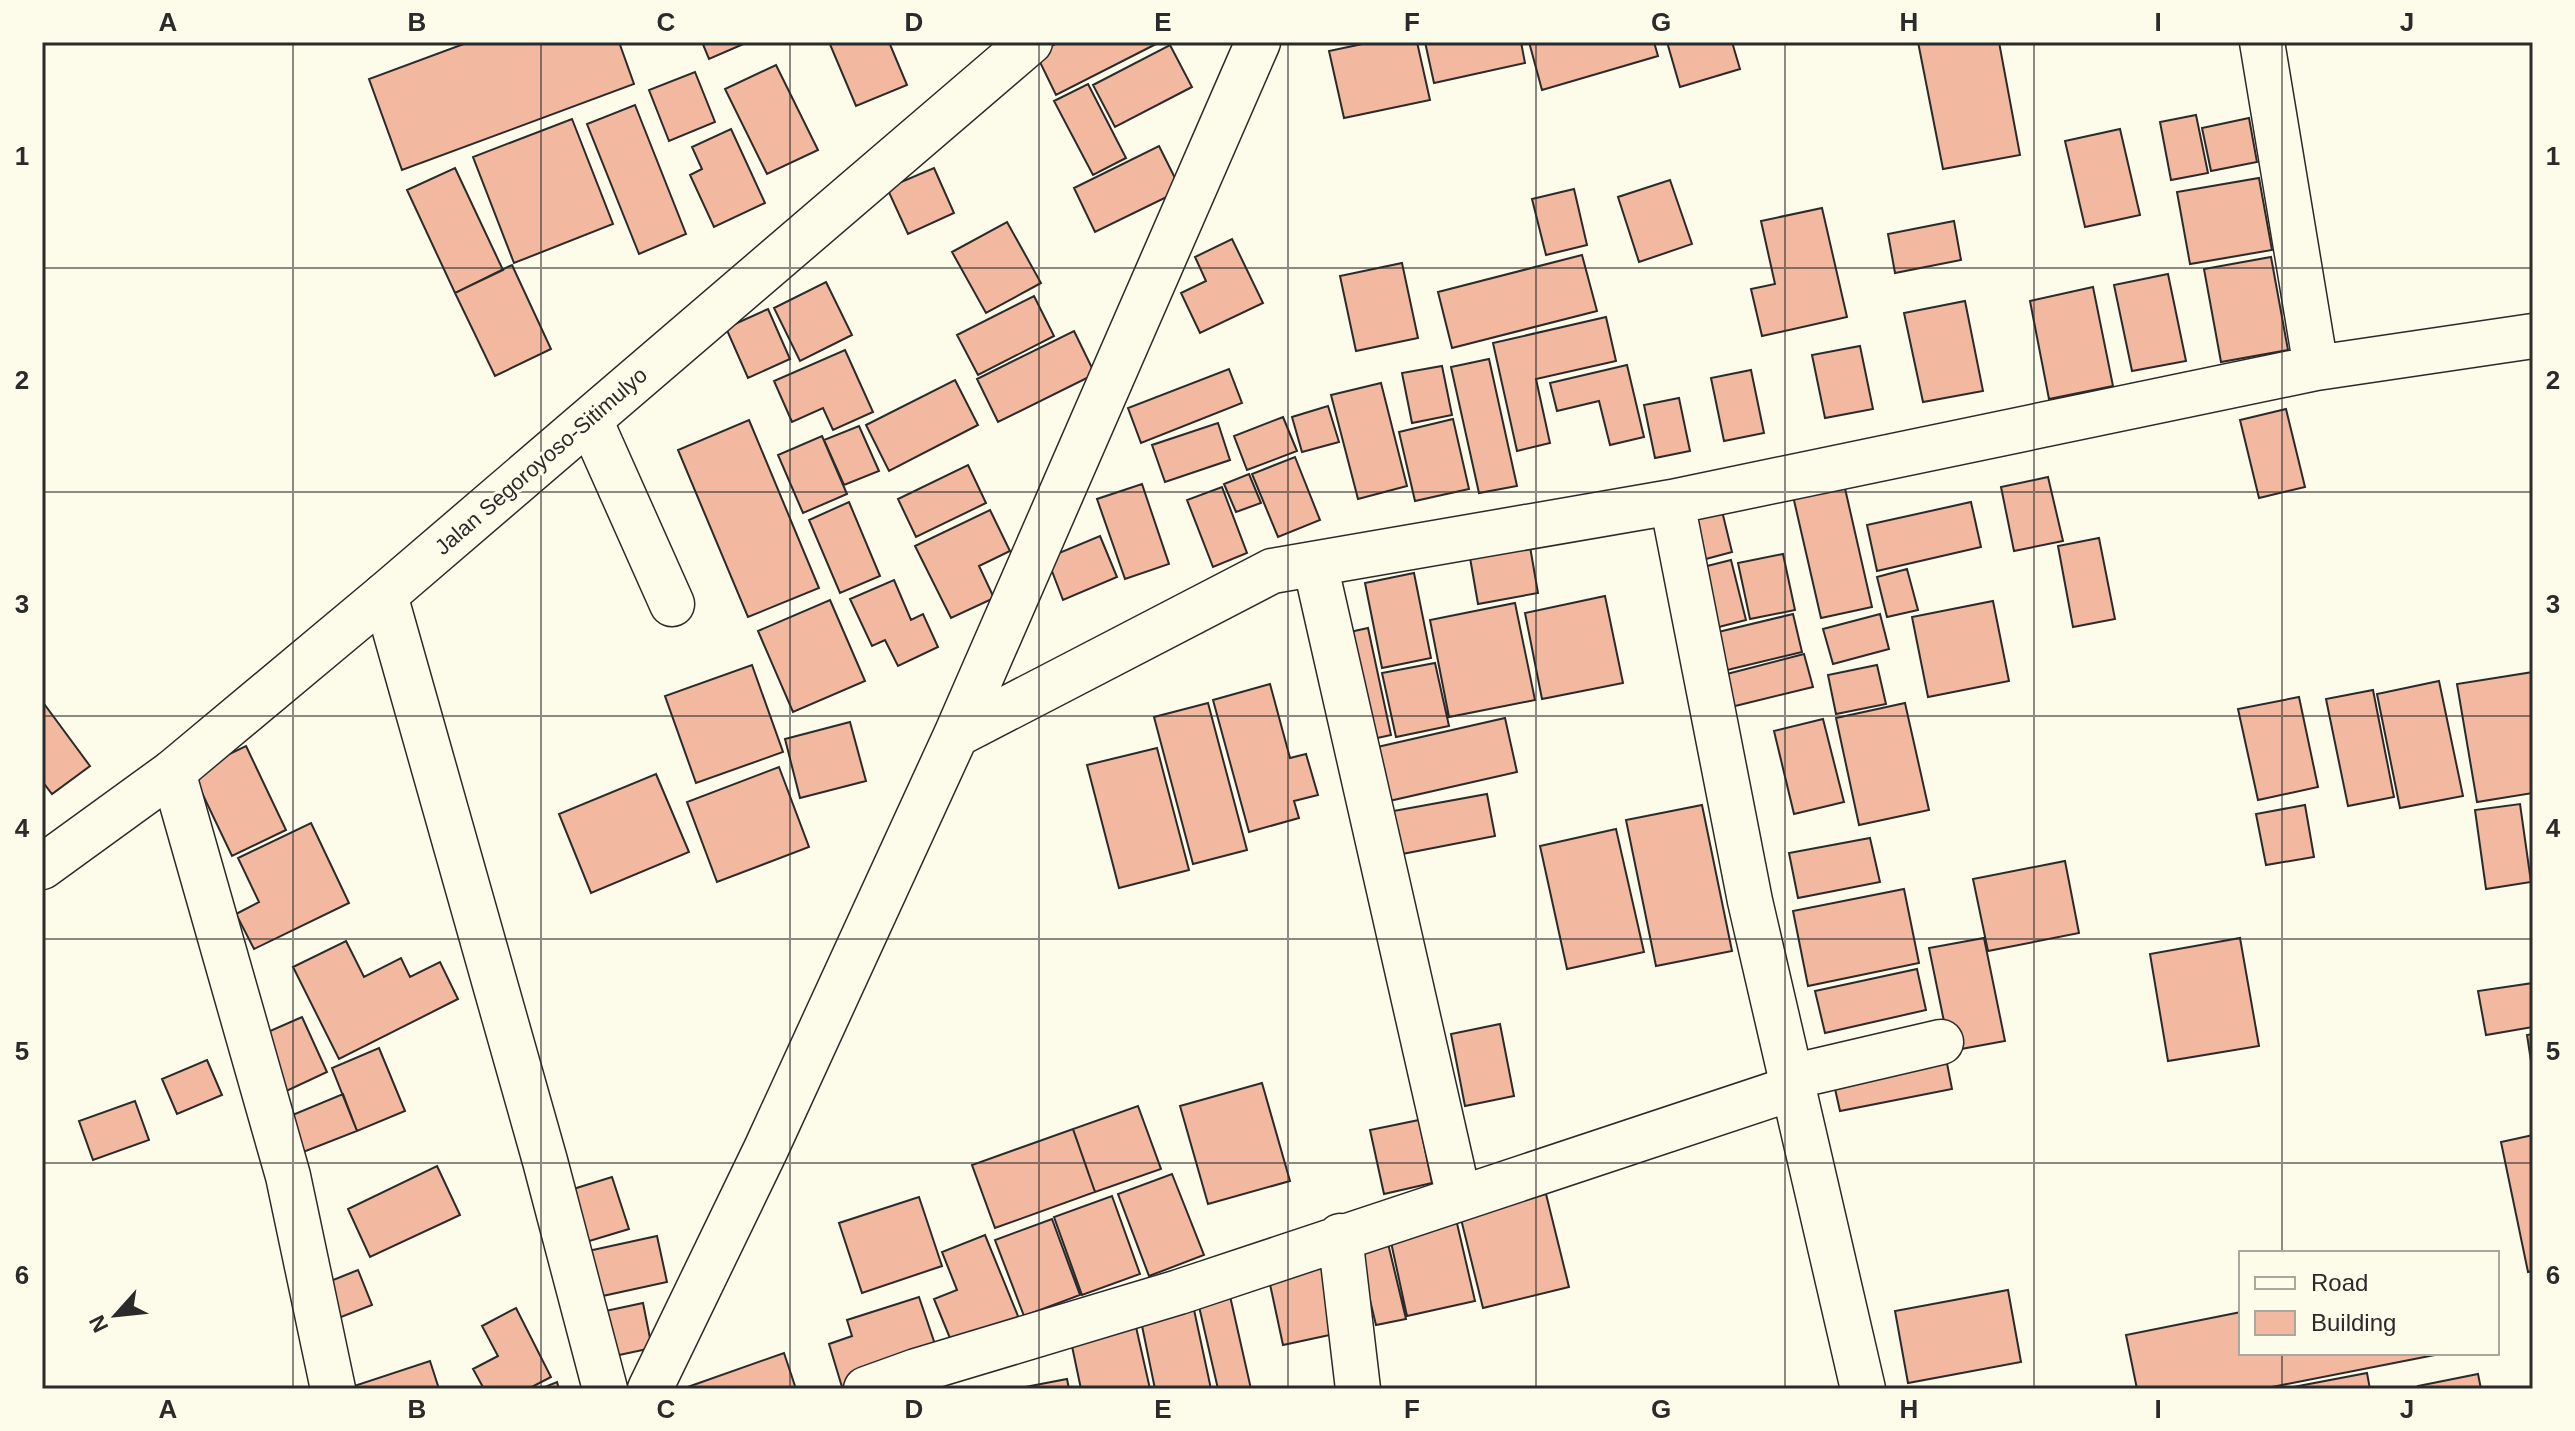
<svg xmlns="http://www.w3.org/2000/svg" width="2575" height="1431" viewBox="0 0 2575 1431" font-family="Helvetica,sans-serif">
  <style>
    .building { fill: #f2b8a0; stroke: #2b2b2b; stroke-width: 2 }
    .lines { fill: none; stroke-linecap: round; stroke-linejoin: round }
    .minor-casing { stroke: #2b2b2b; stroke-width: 47 }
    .major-casing { stroke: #2b2b2b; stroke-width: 47 }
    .minor { stroke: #fdfbea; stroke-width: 44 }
    .major { stroke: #fdfbea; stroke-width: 44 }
    .grid { fill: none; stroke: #2b2b2b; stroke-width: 2; stroke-opacity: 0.55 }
    .labels { text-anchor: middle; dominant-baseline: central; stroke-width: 6; stroke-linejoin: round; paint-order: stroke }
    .street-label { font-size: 22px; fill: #2b2b2b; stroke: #fdfbea }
    .neatline { fill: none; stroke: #2b2b2b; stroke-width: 3 }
    .grid-label { font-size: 26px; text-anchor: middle; font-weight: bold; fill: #2b2b2b }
  </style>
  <rect width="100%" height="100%" fill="#fdfbea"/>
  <path class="building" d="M469,42H619L634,84L402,170L369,79Z
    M702,42H748L709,59Z
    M829,42H889L907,85L856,106Z
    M1059,42H1160L1056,95L1036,54Z
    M1372,42H1417L1430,100L1344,118L1329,51Z
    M1425,42H1521L1525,63L1434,83Z
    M1529,42H1654L1658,56L1542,90Z
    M1667,42H1732L1740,69L1680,87Z
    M1918,42H1999L2020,155L1943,169Z
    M1170,45L1192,87L1115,127L1093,85Z
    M776,65L818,150L767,174L725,89Z
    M695,72L715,122L669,141L649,90Z
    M1088,84L1126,158L1093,175L1054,101Z
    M635,105L686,234L639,254L587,124Z
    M2196,115L2208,173L2171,180L2160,122Z
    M2249,118L2257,162L2211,171L2202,128Z
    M572,119L613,224L514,263L473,157Z
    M731,129L765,203L714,227L690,175L702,169L692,147Z
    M2120,129L2140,215L2085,227L2065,141Z
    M1159,146L1181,190L1095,232L1074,188Z
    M455,168L503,270L455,293L407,190Z
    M934,168L954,213L908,234L887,188Z
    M2259,178L2272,250L2190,264L2177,192Z
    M1670,180L1692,244L1639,262L1618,197Z
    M1574,189L1587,245L1546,255L1532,199Z
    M1822,208L1847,317L1762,336L1751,289L1775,284L1761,221Z
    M1954,221L1961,260L1895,273L1888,234Z
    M1007,222L1041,283L986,313L952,252Z
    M1232,239L1263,303L1200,333L1181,293L1206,281L1195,257Z
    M1582,255L1597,311L1452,348L1438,292Z
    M2271,257L2288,350L2221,362L2204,269Z
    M1402,263L1418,338L1356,351L1340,276Z
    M512,265L551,349L495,376L455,293Z
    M2168,274L2186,361L2132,371L2114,285Z
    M826,282L852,335L800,361L774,308Z
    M2093,287L2113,386L2049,399L2030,301Z
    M1034,296L1054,336L978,375L957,335Z
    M1965,301L1983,391L1923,402L1904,313Z
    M768,309L790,359L748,378L726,328Z
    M1606,317L1616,361L1536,379L1550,443L1517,451L1493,343Z
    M1074,331L1095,374L998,422L977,379Z
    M1860,346L1873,409L1825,418L1812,355Z
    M845,350L873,412L833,430L823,408L792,422L774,381Z
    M1489,359L1517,486L1479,493L1451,367Z
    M1627,365L1644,437L1610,445L1599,401L1557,411L1550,383Z
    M1442,366L1452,415L1412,423L1402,373Z
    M1229,369L1242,403L1141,443L1128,408Z
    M1751,370L1764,433L1724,441L1711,378Z
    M955,380L978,425L889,471L866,425Z
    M1381,383L1407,486L1358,499L1331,395Z
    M1679,398L1690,451L1655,458L1644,405Z
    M1328,406L1339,442L1302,452L1292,417Z
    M2286,409L2305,487L2259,498L2240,420Z
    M1283,417L1297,451L1247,470L1234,436Z
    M1453,419L1469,489L1415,501L1399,432Z
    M749,420L819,588L748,617L678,450Z
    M1218,423L1230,460L1165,482L1152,445Z
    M859,426L879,471L844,485L824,440Z
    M822,436L847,494L803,513L778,455Z
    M1295,457L1320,520L1278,537L1252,474Z
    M968,465L986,503L916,537L898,499Z
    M1249,474L1261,503L1236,512L1224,484Z
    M2048,477L2063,541L2014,551L2001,487Z
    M1142,484L1169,564L1125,579L1097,499Z
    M1844,484L1872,607L1821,618L1793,496Z
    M1222,487L1247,553L1213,567L1187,500Z
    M849,502L880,576L840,593L809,520Z
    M1971,502L1981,547L1877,571L1867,525Z
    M990,510L1010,551L979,566L994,598L951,618L915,546Z
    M1722,511L1732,552L1691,563L1680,521Z
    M1528,535L1538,593L1478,604L1468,546Z
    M1100,536L1117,577L1063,600L1047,558Z
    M2099,538L2115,619L2073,627L2058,546Z
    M1783,554L1795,610L1750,619L1738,563Z
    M1731,560L1746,620L1711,629L1695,569Z
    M1907,569L1918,610L1887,617L1877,577Z
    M1414,573L1431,658L1382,668L1365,583Z
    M894,580L911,620L923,614L938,647L898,666L885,640L872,646L850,599Z
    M1605,596L1623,683L1542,699L1525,613Z
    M830,600L865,681L793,712L758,631Z
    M1993,601L2009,681L1928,697L1912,617Z
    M1515,603L1535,700L1449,717L1430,620Z
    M1793,614L1802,652L1723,671L1714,633Z
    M1880,614L1889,649L1833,664L1823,629Z
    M1368,628L1391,735L1359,742L1336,635Z
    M1804,654L1813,687L1731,707L1723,675Z
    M1435,663L1449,726L1396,737L1382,673Z
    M752,665L783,752L696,783L665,696Z
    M1877,665L1886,704L1836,714L1828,675Z
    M2533,672V793L2477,802L2457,684Z
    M2439,681L2463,796L2400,808L2377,694Z
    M1270,684L1290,758L1306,754L1318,795L1294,801L1299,818L1249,832L1213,700Z
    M2373,690L2394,797L2348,806L2326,699Z
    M2299,697L2318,787L2258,800L2238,709Z
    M42,701L90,766L52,794L42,781Z
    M1208,703L1247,850L1193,864L1154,717Z
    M1905,703L1929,810L1859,825L1836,718Z
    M1505,718L1517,772L1376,804L1364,750Z
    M1823,719L1844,802L1794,814L1774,731Z
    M850,722L866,781L800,798L785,739Z
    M246,746L286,830L232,856L192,772Z
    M1157,748L1189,870L1119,888L1087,765Z
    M779,767L809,847L717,882L687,802Z
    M656,774L689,852L591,893L559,814Z
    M1487,794L1495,836L1397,855L1388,812Z
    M2520,804L2531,882L2486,889L2475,810Z
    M1702,805L1732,951L1656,966L1626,820Z
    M2305,805L2314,857L2266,865L2256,814Z
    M311,823L349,903L254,949L236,914L259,902L238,858Z
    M1616,829L1644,952L1567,969L1540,846Z
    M1870,838L1880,882L1798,898L1789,853Z
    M2065,861L2079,933L1988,951L1973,879Z
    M1904,889L1919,963L1808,986L1793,911Z
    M1984,938L2005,1041L1950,1051L1929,948Z
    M2240,938L2259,1046L2168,1061L2150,954Z
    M346,941L364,977L401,958L410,977L440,962L458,999L339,1059L293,967Z
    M1917,969L1926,1010L1825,1033L1815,991Z
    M2533,983V1027L2486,1035L2478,991Z
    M302,1017L327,1072L280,1094L254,1038Z
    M1500,1024L1514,1096L1465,1106L1451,1034Z
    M2533,1034V1074L2527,1035Z
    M379,1048L405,1111L357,1131L332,1068Z
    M1944,1048L1952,1089L1840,1111L1831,1071Z
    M207,1060L222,1095L177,1114L162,1079Z
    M1262,1083L1290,1181L1208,1204L1180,1106Z
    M343,1094L357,1131L293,1156L278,1121Z
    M135,1101L149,1140L93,1160L79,1121Z
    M1138,1106L1161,1169L1095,1192L1073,1129Z
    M1419,1120L1432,1183L1384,1194L1370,1130Z
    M1073,1129L1095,1192L995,1228L972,1165Z
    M2533,1135V1271L2528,1272L2501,1142Z
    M437,1166L460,1215L370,1257L348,1209Z
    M1172,1174L1204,1255L1149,1276L1118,1194Z
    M612,1177L629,1229L586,1242L570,1190Z
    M1546,1194L1569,1287L1483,1308L1460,1215Z
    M1112,1196L1140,1274L1082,1295L1054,1217Z
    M919,1197L942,1266L862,1293L839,1223Z
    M1052,1219L1080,1295L1024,1316L995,1240Z
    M1456,1219L1475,1301L1407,1316L1389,1233Z
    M985,1235L1020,1321L954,1348L934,1299L957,1290L942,1252Z
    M1386,1235L1406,1319L1376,1325L1356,1242Z
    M657,1236L667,1282L598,1297L588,1251Z
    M1323,1263L1339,1333L1283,1345L1268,1275Z
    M358,1270L372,1305L336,1319L323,1284Z
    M2008,1290L2021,1362L1908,1383L1895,1311Z
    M1230,1296L1251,1389H1218L1198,1302Z
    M919,1297L939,1356L842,1387L829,1344L852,1336L847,1320Z
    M643,1303L652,1348L605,1358L596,1313Z
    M1193,1305L1211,1389H1155L1140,1316Z
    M516,1308L551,1377L528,1389H484L473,1369L498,1356L482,1326Z
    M2241,1312V1353H2445L2262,1389H2137L2126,1335Z
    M1134,1318L1150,1389H1081L1069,1332Z
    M784,1353L796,1389H682Z
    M430,1361L439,1389H352L351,1387Z
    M2367,1373L2370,1389L2288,1388Z
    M2478,1374L2481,1389H2419L2418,1386Z
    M1067,1379L1069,1389H1015Z
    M557,1382L559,1389H540Z"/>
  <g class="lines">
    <g class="minor-casing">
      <path id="minor" d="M2262,42L2316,368
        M590,420L672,604
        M1672,502L2316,368L2533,336
        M1315,564L1459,1198
        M385,595L545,1161L605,1389
        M956,735L1272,571L1672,502L1750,901L1863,1389
        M173,772L288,1176L333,1389
        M1791,1077L1941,1042
        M1340,1236L1358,1389
        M650,1389L766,1149L956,735L1258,42
        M866,1389L916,1371L1179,1292L1793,1088"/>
    </g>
    <g class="major-casing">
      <path id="major" d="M42,867L173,772L385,595L1030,42"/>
    </g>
    <use href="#minor" class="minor"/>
    <use href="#major" class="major"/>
  </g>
  <path class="grid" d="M293,42V1389M541,42V1389M790,42V1389M1039,42V1389M1288,42V1389M1536,42V1389M1785,42V1389M2034,42V1389M2282,42V1253M42,268H2533M42,492H2533M42,716H2533M42,939H2533M42,1163H2533M2282,1353V1389"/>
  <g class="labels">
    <g class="street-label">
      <text transform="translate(541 461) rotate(-41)">Jalan Segoroyoso-Sitimulyo</text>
    </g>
  </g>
  <rect width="2575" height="1431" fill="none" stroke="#fdfbea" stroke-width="88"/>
  <rect x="2239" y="1251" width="260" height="104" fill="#fdfbea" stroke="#a9a89e" stroke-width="2"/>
  <rect x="2255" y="1277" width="40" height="12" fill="#fdfbea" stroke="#a9a89e" stroke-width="2"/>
  <text x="2311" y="1291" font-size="24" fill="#2b2b2b">Road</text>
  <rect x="2255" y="1311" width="40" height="24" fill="#f2b8a0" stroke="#a9a89e" stroke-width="2"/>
  <text x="2311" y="1331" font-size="24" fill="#2b2b2b">Building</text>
  <g transform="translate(116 1315) rotate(243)" stroke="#fdfbea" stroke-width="6" paint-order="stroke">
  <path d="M0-6L14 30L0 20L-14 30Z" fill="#2b2b2b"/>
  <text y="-12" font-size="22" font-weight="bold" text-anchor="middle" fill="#2b2b2b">N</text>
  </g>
  <rect x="44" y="44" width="2487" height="1343" class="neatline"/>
  <g class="grid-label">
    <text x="168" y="31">A</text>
    <text x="417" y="31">B</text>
    <text x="666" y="31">C</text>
    <text x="914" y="31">D</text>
    <text x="1163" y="31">E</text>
    <text x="1412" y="31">F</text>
    <text x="1661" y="31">G</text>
    <text x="1909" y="31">H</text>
    <text x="2158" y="31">I</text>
    <text x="2407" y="31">J</text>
    <text x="22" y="165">1</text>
    <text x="2553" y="165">1</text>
    <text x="22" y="389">2</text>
    <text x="2553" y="389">2</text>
    <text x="22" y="613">3</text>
    <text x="2553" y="613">3</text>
    <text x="22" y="837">4</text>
    <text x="2553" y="837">4</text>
    <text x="22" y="1060">5</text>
    <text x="2553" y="1060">5</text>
    <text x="22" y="1284">6</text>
    <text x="2553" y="1284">6</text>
    <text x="168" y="1418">A</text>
    <text x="417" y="1418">B</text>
    <text x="666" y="1418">C</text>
    <text x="914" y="1418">D</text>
    <text x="1163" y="1418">E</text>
    <text x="1412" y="1418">F</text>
    <text x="1661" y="1418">G</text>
    <text x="1909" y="1418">H</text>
    <text x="2158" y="1418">I</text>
    <text x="2407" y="1418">J</text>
  </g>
</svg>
